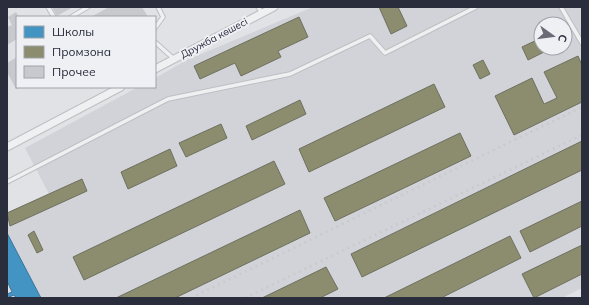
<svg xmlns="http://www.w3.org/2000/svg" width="589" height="305" viewBox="0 0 589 305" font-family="Mulish,sans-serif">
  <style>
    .built { fill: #d1d3d9; fill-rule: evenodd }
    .schools { fill: #4393c3; stroke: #3b749a }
    .industry { fill: #8c8c6e; stroke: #6e705f }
    .building { fill: #c8c9cd }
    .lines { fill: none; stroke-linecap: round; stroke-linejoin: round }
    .lane-casing { stroke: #bebfc2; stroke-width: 5.5 }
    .street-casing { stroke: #bebfc2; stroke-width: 9 }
    .lane { stroke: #eff0f2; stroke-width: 3.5 }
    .street { stroke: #eff0f2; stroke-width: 7 }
    .rail { stroke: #c9cacc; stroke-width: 2.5; stroke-dasharray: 2 4; stroke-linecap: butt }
    .labels { text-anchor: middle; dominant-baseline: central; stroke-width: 4; stroke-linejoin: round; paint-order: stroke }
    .street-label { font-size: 10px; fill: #292d3c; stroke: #eef0f4 }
  </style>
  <rect width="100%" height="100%" fill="#e1e2e5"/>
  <path class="built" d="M313,7H582V288L562,298H41L7,233V213L49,194L25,148L138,87H155V78L189,59ZM541,24H565V48H541Z"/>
  <path class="schools" d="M7,233L41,298H16L14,295L7,298V294L12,292L7,281Z"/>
  <path class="industry" d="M379,7H398L407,26L391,34Z
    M299,17L308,37L278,51L281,57L241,76L235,63L200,79L194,66Z
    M541,38V48H552L528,60L522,47Z
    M578,56L582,65V102L514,135L495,96L532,78L544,104L557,98L544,72Z
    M483,60L490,74L480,79L473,65Z
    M434,84L445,107L309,172L299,149Z
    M300,100L306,114L252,140L246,126Z
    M221,124L227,138L186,157L179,143Z
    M460,133L471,156L335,221L324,198Z
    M582,141V170L362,277L351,254Z
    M170,149L177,166L128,189L121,172Z
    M274,161L285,184L84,280L73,257Z
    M82,179L87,191L10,226L7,213Z
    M582,201V226L530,252L520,231Z
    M300,210L310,233L175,298H116Z
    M34,231L43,250L37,253L28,235Z
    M510,236L521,258L441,298H384Z
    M582,245V274L534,298L522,274Z
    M326,267L338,289L320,298H262Z"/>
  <path class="building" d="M52,7H73L57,16Z
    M109,7H142L148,17H91Z
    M16,12L19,17H17V39L7,45V27L12,25L8,17Z
    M17,57V87H21L16,89L7,72V63Z"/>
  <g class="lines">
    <g class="lane-casing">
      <path id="lane" d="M48,7L54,17
        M258,7L262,13
        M561,7L582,43
        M71,17L88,7
        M155,28L163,17L158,7
        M155,42L174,59
        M7,182L168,99L290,74L370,36L385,53L476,7"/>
    </g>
    <g class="street-casing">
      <path id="street" d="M155,69L274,7
        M7,147L121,87"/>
    </g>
    <use href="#lane" class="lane"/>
    <use href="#street" class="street"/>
    <path class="rail" d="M191,298L582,107
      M245,298L582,135"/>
  </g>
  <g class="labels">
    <g class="street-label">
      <text transform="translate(214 38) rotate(-28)">Дружба көшесі</text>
    </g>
  </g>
  <rect width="589" height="305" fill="none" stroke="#292d3c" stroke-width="16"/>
  <rect x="16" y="16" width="140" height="72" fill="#eef0f4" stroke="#9fa2aa"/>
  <rect x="24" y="26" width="20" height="12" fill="#4393c3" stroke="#9fa2aa"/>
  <text x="52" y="36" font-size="12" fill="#292d3c">Школы</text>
  <rect x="24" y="46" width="20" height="12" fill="#8c8c6e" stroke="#9fa2aa"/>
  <text x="52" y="56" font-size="12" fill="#292d3c">Промзона</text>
  <rect x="24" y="66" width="20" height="12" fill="#c8c9cd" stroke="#9fa2aa"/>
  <text x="52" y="76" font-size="12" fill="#292d3c">Прочее</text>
  <g transform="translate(553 36) rotate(104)"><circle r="19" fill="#eef0f4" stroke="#9fa2aa"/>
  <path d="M0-3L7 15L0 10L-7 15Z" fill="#696c77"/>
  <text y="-6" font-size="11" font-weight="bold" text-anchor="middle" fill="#292d3c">С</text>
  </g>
</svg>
